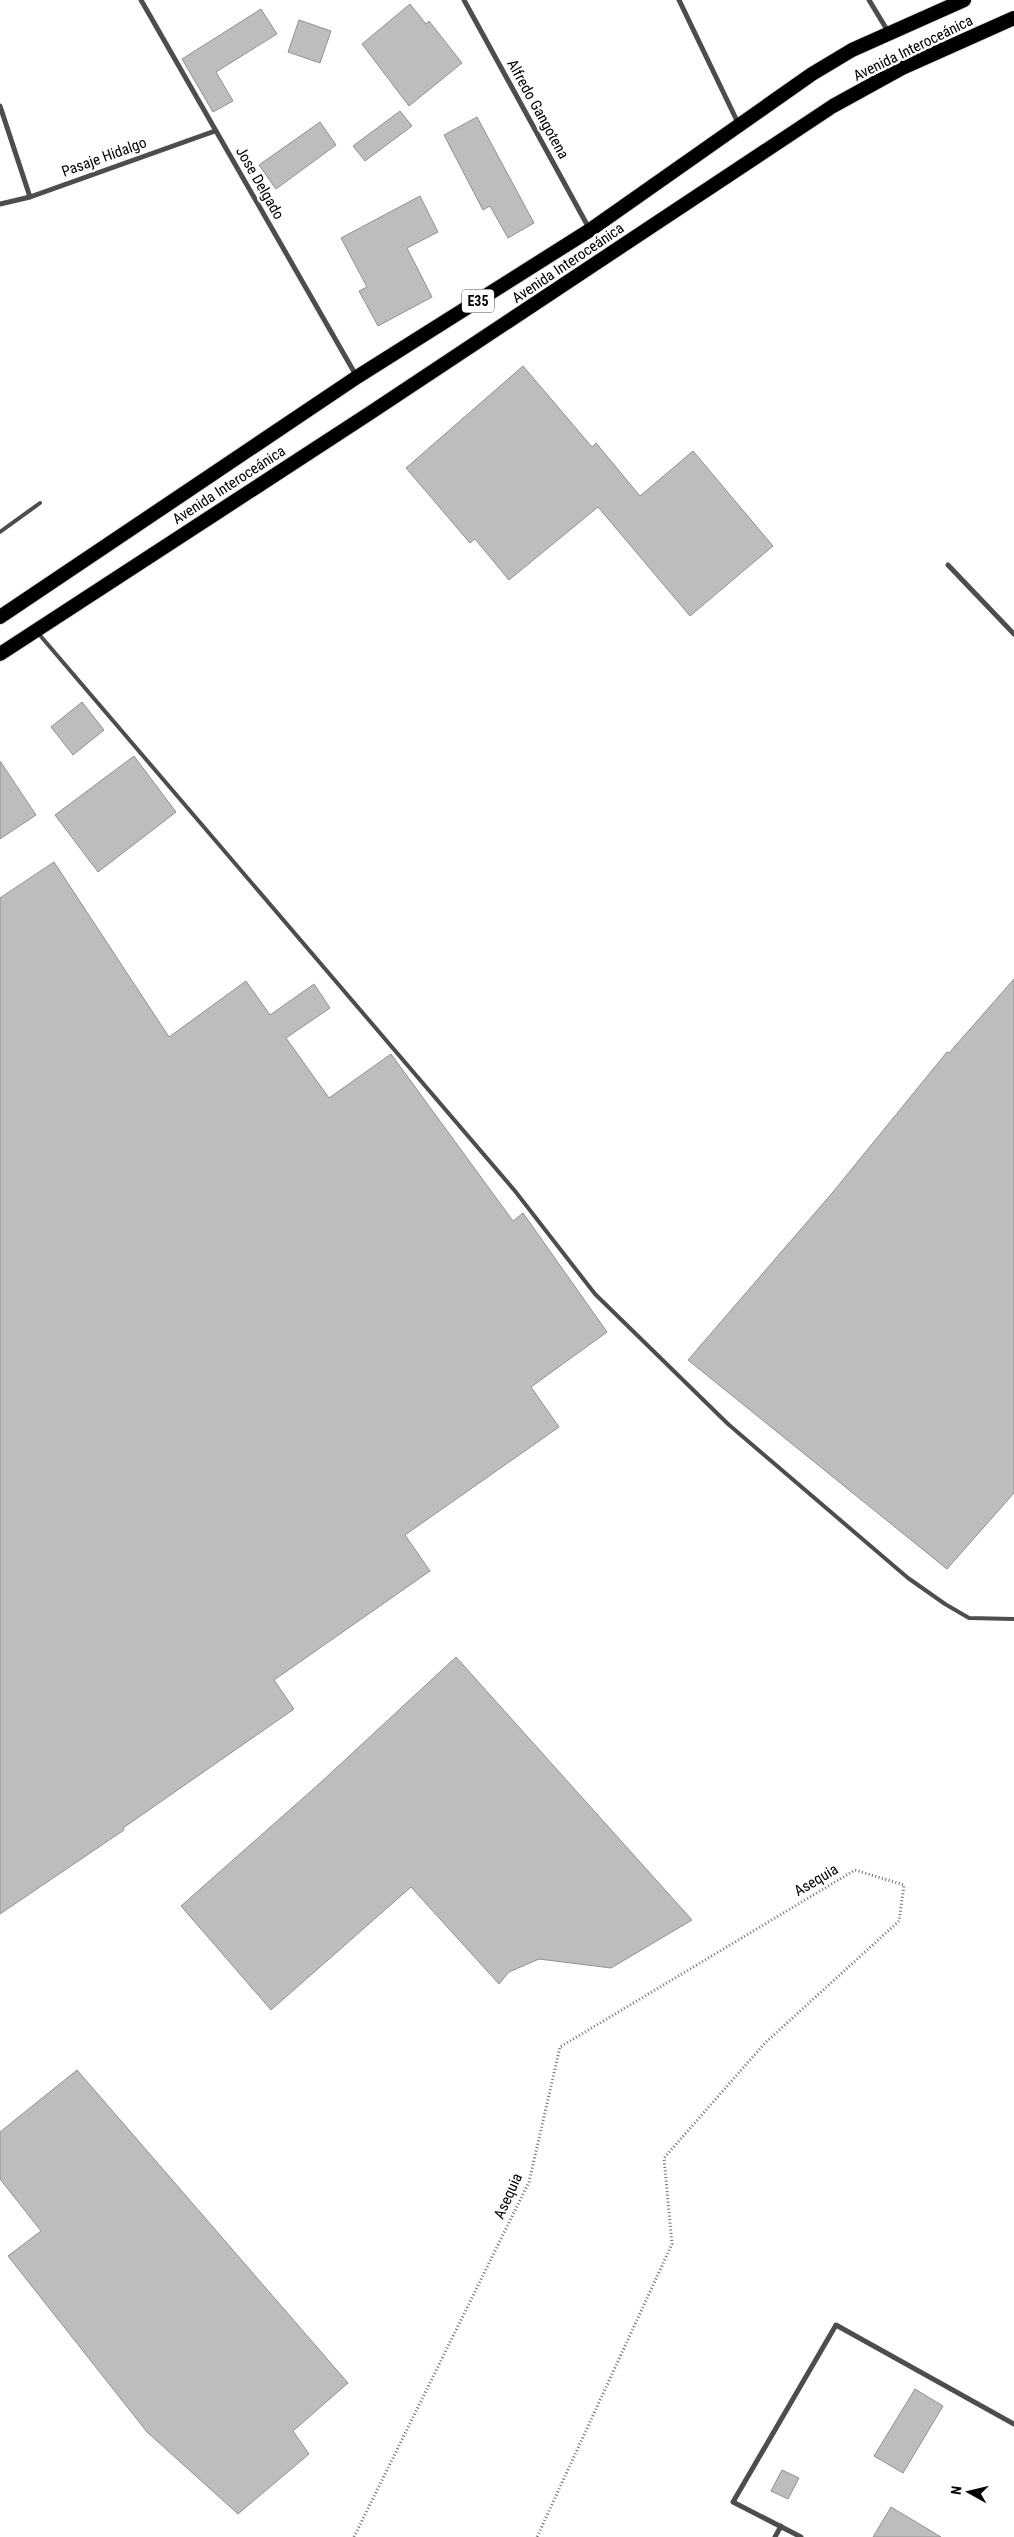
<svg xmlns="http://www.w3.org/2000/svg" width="1014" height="2537" viewBox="0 0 1014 2537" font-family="'Roboto Condensed',sans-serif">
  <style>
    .building { fill: #bdbdbd; stroke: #919191 }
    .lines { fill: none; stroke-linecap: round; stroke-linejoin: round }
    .trunk-casing { stroke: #dbdbdb; stroke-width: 16 }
    .path { stroke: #6f6f6f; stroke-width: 3; stroke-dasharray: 1 2.5; stroke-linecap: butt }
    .service { stroke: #4d4d4d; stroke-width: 4 }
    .minor { stroke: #4d4d4d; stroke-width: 5 }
    .trunk { stroke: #000; stroke-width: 14 }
    .labels { text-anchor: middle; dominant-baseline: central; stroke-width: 5; stroke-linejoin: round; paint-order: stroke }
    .shield { fill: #fff; stroke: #4c4c4c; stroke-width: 1 }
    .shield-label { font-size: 14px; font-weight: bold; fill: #000 }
    .street-label { font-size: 15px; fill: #000; stroke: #fff }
  </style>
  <rect width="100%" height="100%" fill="#fff"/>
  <path class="building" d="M410,4L426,24L429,21L462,63L409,106L362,44Z
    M261,9L277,34L216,72L233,101L213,112L182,59Z
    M299,20L331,31L320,63L288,52Z
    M400,111L412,126L365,161L353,146Z
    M477,117L534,223L508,238L490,206L483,210L444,135Z
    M320,122L336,145L276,189L259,165Z
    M420,196L438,232L407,248L432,297L378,326L359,291L367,287L341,238Z
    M523,366L592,447L596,443L640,496L693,451L773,546L690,616L598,507L509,580L475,539L470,543L406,468Z
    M82,702L104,730L73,755L51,727Z
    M134,756L176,812L98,872L55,815Z
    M0,761L36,815L0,839Z
    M54,862L169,1037L246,981L270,1015L314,984L330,1008L286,1038L329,1098L391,1054L513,1221L523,1213L607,1332L531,1387L559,1427L405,1535L430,1571L274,1680L294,1709L123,1828L124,1830L0,1914V898Z
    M1014,979V1493L947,1569L688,1360L833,1192L947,1052L949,1053Z
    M456,1657L692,1920L611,1968L539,1959L509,1972L499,1984L411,1887L271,2010L181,1906L319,1784Z
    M77,2070L348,2383L293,2431L309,2454L238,2514L147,2432L8,2256L41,2231L0,2179V2132Z
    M915,2389L943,2406L903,2473L874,2456Z
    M782,2470L799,2478L788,2499L771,2491Z
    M891,2507L941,2537H873Z"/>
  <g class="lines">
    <g class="trunk-casing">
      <path id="trunk" d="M0,617L357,377L590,230L812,74L852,50L964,0
        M0,654L370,413L833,106L902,68L1014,18"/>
    </g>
    <path class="path" d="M354,2537L529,2182L560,2047L855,1870L904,1885L899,1921L765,2043L664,2158L672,2244L537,2537"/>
    <path class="service" d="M0,532L40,503
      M38,633L515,1191L595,1294L728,1424L908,1578L945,1604L969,1618L1014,1619"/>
    <path class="minor" d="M141,0L357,377
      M464,0L590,230
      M679,0L739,125
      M869,0L889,33
      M0,106L30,197
      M0,204L30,197L215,131
      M948,565L1014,634
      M775,2537L781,2526
      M801,2537L733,2502L836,2325L1014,2424"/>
    <use href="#trunk" class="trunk"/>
  </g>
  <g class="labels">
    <rect class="shield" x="462" y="289.5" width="32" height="23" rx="4"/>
    <g class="shield-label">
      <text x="478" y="301">E35</text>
    </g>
    <g class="street-label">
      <text transform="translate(913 48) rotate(-26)">Avenida Interoceánica</text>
      <text transform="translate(538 109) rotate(61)">Alfredo Gangotena</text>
      <text transform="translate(104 157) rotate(-20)">Pasaje Hidalgo</text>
      <text transform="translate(260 183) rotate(60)">Jose Delgado</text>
      <text transform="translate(568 263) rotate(-34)">Avenida Interoceánica</text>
      <text transform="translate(229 485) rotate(-33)">Avenida Interoceánica</text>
      <text transform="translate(816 1880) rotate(-31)">Asequia</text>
      <text transform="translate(508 2196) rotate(-66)">Asequia</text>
    </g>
  </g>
  <g transform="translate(969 2492) rotate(278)" stroke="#ffffff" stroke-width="4" paint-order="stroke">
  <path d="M0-4L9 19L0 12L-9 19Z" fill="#000000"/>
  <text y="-8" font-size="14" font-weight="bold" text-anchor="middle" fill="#000000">N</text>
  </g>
</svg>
